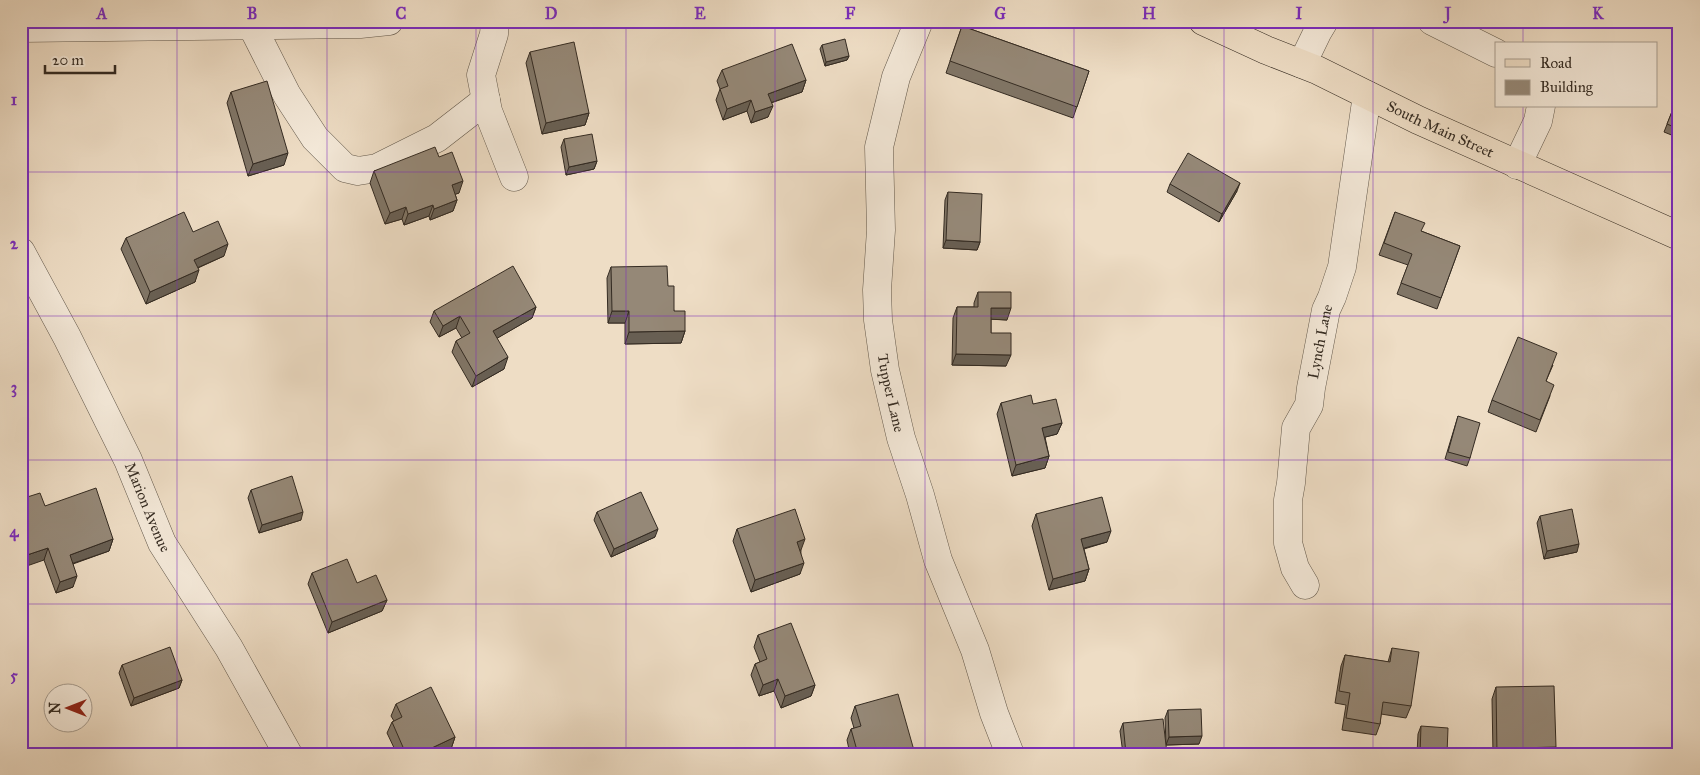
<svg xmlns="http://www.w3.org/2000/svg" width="1700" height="775" viewBox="0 0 1700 775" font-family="'IM FELL Great Primer',serif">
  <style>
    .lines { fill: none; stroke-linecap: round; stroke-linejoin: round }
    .minor-casing { stroke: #62584b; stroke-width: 29 }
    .major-casing { stroke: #342b22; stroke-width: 29 }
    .minor { stroke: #f4e9d9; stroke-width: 28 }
    .major { stroke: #eeddc5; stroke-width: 28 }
    .wall { fill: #807566; stroke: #342b22 }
    .shaded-wall { fill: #685f53; stroke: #342b22 }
    .building { fill: #958877; stroke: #342b22 }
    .grid { fill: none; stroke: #7b2cbf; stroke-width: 1; stroke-opacity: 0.55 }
    .labels { text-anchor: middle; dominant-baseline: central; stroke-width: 4; stroke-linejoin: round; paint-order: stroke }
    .street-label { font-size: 15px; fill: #342b22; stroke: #f4e9d9 }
    .neatline { fill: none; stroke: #7b2cbf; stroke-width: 2 }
    .grid-label { font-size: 16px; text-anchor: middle; font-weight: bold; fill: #7b2cbf }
  </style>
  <rect width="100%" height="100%" fill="#eeddc5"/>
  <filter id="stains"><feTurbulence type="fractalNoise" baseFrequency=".004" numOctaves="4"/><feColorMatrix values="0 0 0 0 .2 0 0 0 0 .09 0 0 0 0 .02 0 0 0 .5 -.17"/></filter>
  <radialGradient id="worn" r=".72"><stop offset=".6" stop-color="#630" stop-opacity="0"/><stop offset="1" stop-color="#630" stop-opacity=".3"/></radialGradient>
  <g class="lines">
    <g class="minor-casing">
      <g id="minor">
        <path d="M495,21L494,34L481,75L488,111L514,177"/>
        <path id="s1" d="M919,21L896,77L879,147L881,230L877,290L878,320L885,370L901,438L920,495L938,560L975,650L994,713L1010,754"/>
        <path d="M1432,21L1496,53"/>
        <path d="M252,26L287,95L315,138L345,168L358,171L377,168L437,138L486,100"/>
        <path d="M21,28L360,24L389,21"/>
        <path d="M1302,64L1318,31L1324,21"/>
        <path d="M1517,165L1538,121L1541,106"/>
        <path id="s2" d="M21,252L67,337L128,460L162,543L229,648L288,754"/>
        <path id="s3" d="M1305,585L1295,568L1288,543V500L1291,483L1296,428L1309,405L1311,388L1326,310L1332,297L1342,267L1367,95"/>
      </g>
    </g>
    <g class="major-casing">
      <g id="major">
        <path id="s4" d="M1203,21L1266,50L1317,70L1418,120L1679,236"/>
      </g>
    </g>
    <use href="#minor" class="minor"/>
    <use href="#major" class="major"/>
  </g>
  <path class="wall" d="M962,26L1089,71L1073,118L946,73Z
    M822,45L849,56L847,60L825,66L820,49Z
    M530,52L589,113L585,125L542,134L526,63Z
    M722,70L806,80L802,92L771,103L768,117L751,123L747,111L723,120L716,100L720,89L717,81Z
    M231,92L284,165L248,176L227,103Z
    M1679,94V138L1664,132Z
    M564,139L597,161L594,169L566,175L561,147Z
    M439,157L459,193L455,194L457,200L453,211L430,220L429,216L404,225L402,219L385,224L370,183L374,171Z
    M1170,184L1237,191L1219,222L1167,192Z
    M948,192L980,242L977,250L943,248L945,200Z
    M1395,212L1421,231L1460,246L1437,309L1397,294L1408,265L1379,255Z
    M193,232L224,256L198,268L195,282L146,304L121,249L126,238Z
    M611,267L668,286L674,311L685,331L681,343L625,344V323H608L607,278Z
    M978,292L1007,320L991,319V333L1006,366L952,365L953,318L957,307H974V303Z
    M536,307L532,318L497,338L504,369L472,387L452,352L456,341L462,338L456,328L439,337L430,322L434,311Z
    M1553,365L1546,381L1550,396L1536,432L1488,412L1492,400Z
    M1001,403L1033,404L1062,423L1057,434L1045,437L1049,456L1045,468L1012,476L997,414Z
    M1458,416L1470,458L1467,466L1445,459Z
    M251,490L301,520L259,533L248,498Z
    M45,506L113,539L109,551L73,564V587L56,593L44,560Z
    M597,512L655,537L611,557L594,520Z
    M1036,514L1107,542L1084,549L1089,569L1085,581L1049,590L1032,526Z
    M1540,516L1577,552L1544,559L1537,523Z
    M737,529L801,550L800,574L751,592L733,541Z
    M312,573L387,600L382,611L328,633L308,584Z
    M758,635L815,685L811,696L781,708L774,691L759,696L751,675L755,664L760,662L754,647Z
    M1392,648L1411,706L1406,718L1381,714L1380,724L1376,735L1342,730L1346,705L1335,703L1341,666L1345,655L1388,662Z
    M122,665L182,680L179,688L131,706L119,673Z
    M1496,687L1553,754H1493L1492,699Z
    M396,704L455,737L451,749L440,754H397L387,733L392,722L394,721L391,716Z
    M855,706L915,754H850L847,740L851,729L854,728L851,718Z
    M1168,710L1199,744L1166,745L1165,718Z
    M1123,723L1167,754H1123L1120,731Z
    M1421,726L1447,754H1417L1418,734Z"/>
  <path class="shaded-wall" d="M849,56L847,60L825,66L826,62Z
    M806,80L802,92L764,105L768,94Z
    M751,100L747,111L723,120L727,109Z
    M773,106L768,117L751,123L755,112Z
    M589,113L585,125L542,134L546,123Z
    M288,153L284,165L248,176L253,164Z
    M597,161L594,169L566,175L569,167Z
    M463,181L459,193L448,197L452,185Z
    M1240,183L1237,191L1219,222L1222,214Z
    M457,200L453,211L430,220L434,209Z
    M433,205L429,216L404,225L408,214Z
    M406,207L402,219L385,224L390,213Z
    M946,240L980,242L977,250L943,248Z
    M228,244L224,256L190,271L194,260Z
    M199,270L195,282L146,304L150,292Z
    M536,307L532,318L489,343L493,331Z
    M991,308H1011L1007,320L987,319Z
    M612,311H629L625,323H608Z
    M460,316L456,328L439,337L443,326Z
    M685,331L681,343L625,344L629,332Z
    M956,354L1011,355L1006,366L952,365Z
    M508,357L504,369L472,387L476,376Z
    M1062,423L1057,434L1038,439L1042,428Z
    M1049,456L1045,468L1012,476L1016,465Z
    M303,512L301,520L259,533L262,525Z
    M658,529L655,537L611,557L614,549Z
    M1111,531L1107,542L1077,550L1081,539Z
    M113,539L109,551L65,566L70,555Z
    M805,539L801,550L793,553L797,542Z
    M1579,544L1577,552L1544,559L1547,551Z
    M48,548L44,560L21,568V557Z
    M804,563L800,574L751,592L755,580Z
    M1089,569L1085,581L1049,590L1053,579Z
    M77,576L73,587L56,593L60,582Z
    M387,600L382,611L328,633L332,622Z
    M778,679L774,691L759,696L763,685Z
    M182,680L179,688L131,706L134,698Z
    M815,685L811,696L781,708L785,696Z
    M1202,736L1199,744L1166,745L1169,737Z
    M455,737L451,749L440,754H419Z
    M1556,747L1553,754H1516L1518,748Z"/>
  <path class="building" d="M962,26L1089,71L1077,107L950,61Z
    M845,39L849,56L826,62L822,45Z
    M574,42L589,113L546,123L530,52Z
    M792,44L806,80L768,94L773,106L755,112L751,100L727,109L720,89L728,86L722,70Z
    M267,81L288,153L253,164L231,92Z
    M1679,94V129L1667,124Z
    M592,134L597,161L569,167L564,139Z
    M435,147L439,157L452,152L463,181L452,185L457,200L434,209L433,205L408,214L406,207L390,213L374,171Z
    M1188,153L1240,183L1222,214L1170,184Z
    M948,192L982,194L980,242L946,240Z
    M184,212L193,232L218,221L228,244L194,260L199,270L150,292L126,238Z
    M1395,212L1425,223L1421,231L1460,246L1441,298L1401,283L1412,254L1384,243Z
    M513,266L536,307L493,331L508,357L476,376L456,341L470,333L460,316L443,326L434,311Z
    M667,266L668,286H674V311H685V331L629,332V311H612L611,267Z
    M978,292H1011V308H991V333H1011V355L956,354L957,307H978Z
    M1518,337L1557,353L1546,381L1554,385L1540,420L1492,400Z
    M1031,395L1033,404L1056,399L1062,423L1042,428L1049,456L1016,465L1001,403Z
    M1458,416L1480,423L1470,458L1448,452Z
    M292,476L303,512L262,525L251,490Z
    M96,488L113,539L70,555L77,576L60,582L48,548L21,557V499L40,493L45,506Z
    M641,492L658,529L614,549L597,512Z
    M1102,497L1111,531L1081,539L1089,569L1053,579L1036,514Z
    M795,509L805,539L797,542L804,563L755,580L737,529Z
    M1572,509L1579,544L1547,551L1540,516Z
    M347,559L357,583L376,575L387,600L332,622L312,573Z
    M791,623L815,685L785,696L778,679L763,685L755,664L767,659L758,635Z
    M170,647L182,680L134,698L122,665Z
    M1392,648L1419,652L1411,706L1383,702L1380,724L1346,718L1350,693L1339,691L1345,655L1390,662Z
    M1554,686L1556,747L1518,748V754H1497L1496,687Z
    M431,687L455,737L419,754H406L392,722L402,717L396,704Z
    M898,694L915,754H858L851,729L861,726L855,706Z
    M1201,709L1202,736L1169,737L1168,710Z
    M1163,719L1167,754H1126L1123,723Z
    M1421,726L1448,728L1447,754H1420Z"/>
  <path class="grid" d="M177,21V754M327,21V754M476,21V754M626,21V754M775,21V754M925,21V754M1074,21V754M1224,21V754M1373,21V754M1523,21V44M1523,106V754M21,172H1679M21,316H1679M21,460H1679M21,604H1679"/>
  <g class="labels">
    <g class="street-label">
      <text stroke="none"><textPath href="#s4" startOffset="261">South Main Street</textPath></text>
      <text stroke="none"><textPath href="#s3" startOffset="252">Lynch Lane</textPath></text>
      <text stroke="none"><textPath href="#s1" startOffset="380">Tupper Lane</textPath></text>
      <text stroke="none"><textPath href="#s2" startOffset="285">Marion Avenue</textPath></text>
    </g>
  </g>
  <rect width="1700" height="775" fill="none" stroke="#eeddc5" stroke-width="55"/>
  <rect x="1495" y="42" width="162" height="65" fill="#f4e9d9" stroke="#a79d90"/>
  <rect x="1505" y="59" width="25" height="8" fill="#eeddc5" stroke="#a79d90"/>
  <text x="1540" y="68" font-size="15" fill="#342b22">Road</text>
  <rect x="1505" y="80" width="25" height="15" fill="#958877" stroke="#a79d90"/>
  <text x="1540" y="92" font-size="15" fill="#342b22">Building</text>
  <g transform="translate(68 708) rotate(270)"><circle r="24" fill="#f4e9d9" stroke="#a79d90"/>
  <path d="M0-4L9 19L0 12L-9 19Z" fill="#8f2418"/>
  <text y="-8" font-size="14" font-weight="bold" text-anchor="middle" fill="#342b22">N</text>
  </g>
  <path d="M45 65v8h70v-8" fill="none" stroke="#342b22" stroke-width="2.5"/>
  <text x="52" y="65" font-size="15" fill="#342b22" stroke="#f4e9d9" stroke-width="4" paint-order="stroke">20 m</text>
  <rect x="28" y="28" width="1644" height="720" class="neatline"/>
  <g class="grid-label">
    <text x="102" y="19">A</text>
    <text x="252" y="19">B</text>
    <text x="401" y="19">C</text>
    <text x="551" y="19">D</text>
    <text x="700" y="19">E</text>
    <text x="850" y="19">F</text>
    <text x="1000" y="19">G</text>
    <text x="1149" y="19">H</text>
    <text x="1299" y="19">I</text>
    <text x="1448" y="19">J</text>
    <text x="1598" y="19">K</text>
    <text x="14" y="105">1</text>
    <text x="14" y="249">2</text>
    <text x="14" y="393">3</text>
    <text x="14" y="537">4</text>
    <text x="14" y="681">5</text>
  </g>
  <rect width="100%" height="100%" filter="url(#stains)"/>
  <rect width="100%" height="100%" fill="url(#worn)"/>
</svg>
